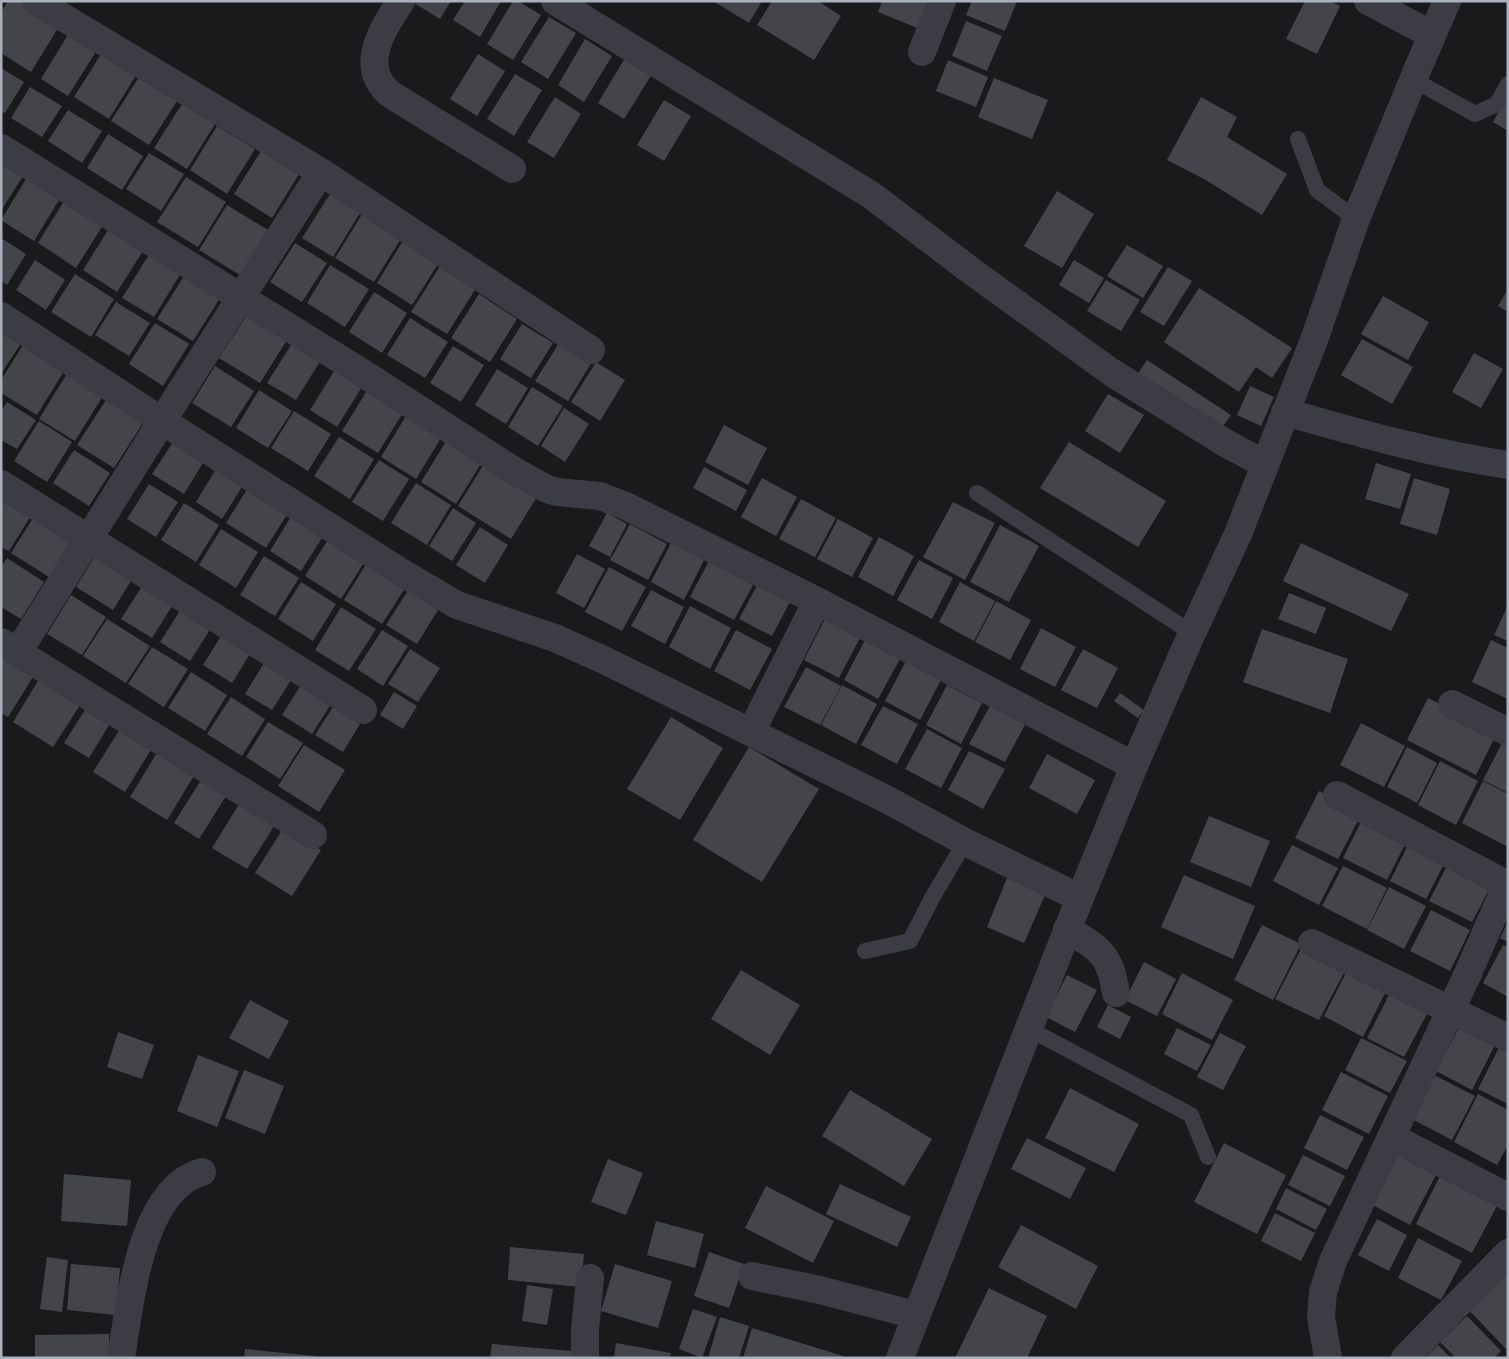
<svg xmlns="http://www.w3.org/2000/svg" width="1509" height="1359" viewBox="0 0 1509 1359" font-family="'Titillium Web',sans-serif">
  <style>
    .building { fill: #44454a }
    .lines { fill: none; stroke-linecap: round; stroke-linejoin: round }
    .service { stroke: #3c3d44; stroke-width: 16 }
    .minor { stroke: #3c3d44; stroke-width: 28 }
  </style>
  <rect width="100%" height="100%" fill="#1a1a1d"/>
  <path class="building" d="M8,1H22L60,25L31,72L1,53V12Z
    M414,1H451L440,19L414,3Z
    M465,1H501L480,37L453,20Z
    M513,1H518L541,15L513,60L487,44Z
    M713,1H762L749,23Z
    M772,1H818L841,16L814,60L757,25Z
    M882,1H932L920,29L878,12Z
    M972,1H1017L1005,31L966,15Z
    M1305,1H1330L1340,6L1317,54L1286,39Z
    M549,17L576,33L548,79L521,62Z
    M966,21L1002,36L987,71L952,56Z
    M69,33L97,50L68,96L41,79Z
    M585,39L612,56L584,102L558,85Z
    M103,51L138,72L109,119L74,97Z
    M478,54L505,71L477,116L450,99Z
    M625,58L652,74L624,119L598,103Z
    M948,60L988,77L976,107L936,91Z
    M1,68L24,82L5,113L1,111Z
    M515,74L542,90L514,136L487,119Z
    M139,77L177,101L149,145L111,121Z
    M994,78L1048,100L1032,139L978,117Z
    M30,87L62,106L42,137L11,118Z
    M1508,95V131L1493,122Z
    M555,97L581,114L554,158L527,142Z
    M1201,97L1237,117L1227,137L1287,174L1262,215L1204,179L1167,160Z
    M664,100L691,116L664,161L637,145Z
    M182,104L215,124L187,169L154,148Z
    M68,110L102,131L82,163L48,141Z
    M217,126L255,149L227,194L190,170Z
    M108,134L143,156L122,190L87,168Z
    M261,151L299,174L272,218L234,194Z
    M149,153L184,174L161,211L126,189Z
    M1,156L26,171L1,211Z
    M29,174L62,195L34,241L1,220Z
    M186,177L226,202L198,247L157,222Z
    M1057,191L1094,214L1062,268L1024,246Z
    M330,194L360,213L333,257L302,238Z
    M66,198L105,222L76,268L38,243Z
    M227,205L268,230L240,275L199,250Z
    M363,213L402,237L374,282L335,258Z
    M110,227L145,248L117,292L83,270Z
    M1,238L26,254L7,285L1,281Z
    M404,239L440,261L412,305L377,283Z
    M295,243L327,263L302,302L270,282Z
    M1127,245L1163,266L1143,298L1107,276Z
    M150,253L181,273L154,317L122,298Z
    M35,260L65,280L46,310L16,290Z
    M1074,260L1104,278L1089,303L1059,285Z
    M442,263L478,285L447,334L411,312Z
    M330,265L369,289L345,327L307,303Z
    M1168,267L1192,281L1164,326L1140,312Z
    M75,274L114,299L91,337L51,312Z
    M184,276L220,298L193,341L157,319Z
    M1106,280L1140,300L1121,331L1087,311Z
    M1199,288L1292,348L1272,378L1256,367L1239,392L1164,342Z
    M1508,289V312L1498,306Z
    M374,292L407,313L382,353L349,332Z
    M479,294L517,319L490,362L451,338Z
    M1383,296L1429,322L1408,360L1361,334Z
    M116,302L150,323L129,356L95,335Z
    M247,315L287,340L260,383L219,358Z
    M410,318L448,342L425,378L387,355Z
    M155,323L189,344L163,386L129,364Z
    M522,324L553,343L531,378L500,359Z
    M1,326L23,340L1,374Z
    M1362,339L1413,367L1392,404L1341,375Z
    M561,340L593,360L568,401L535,381Z
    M293,342L321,360L296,400L267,383Z
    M23,345L64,371L37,415L1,393V380Z
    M453,346L484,365L461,402L430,383Z
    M1474,353L1503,369L1481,408L1452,392Z
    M1147,360L1231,415L1218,433L1135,378Z
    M596,362L625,380L600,421L571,402Z
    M338,365L365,382L337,427L310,410Z
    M215,366L254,391L231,427L192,403Z
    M497,369L528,388L506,424L475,405Z
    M68,372L104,394L75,441L39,419Z
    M1250,386L1274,397L1261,426L1237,415Z
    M532,387L563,406L538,446L508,427Z
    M368,389L404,411L378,453L342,431Z
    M259,390L292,411L268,448L236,428Z
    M1108,394L1144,415L1120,453L1085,431Z
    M106,400L143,423L114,468L77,445Z
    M7,402L36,420L17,449L1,440V411Z
    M564,408L589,424L565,462L541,446Z
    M294,411L331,434L308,471L271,448Z
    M406,416L441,438L416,479L381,457Z
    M39,421L72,442L47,482L14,461Z
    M724,425L767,448L748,485L705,462Z
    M450,435L485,457L456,504L421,482Z
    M339,437L374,459L350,499L314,476Z
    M175,439L206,458L184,494L152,474Z
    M1069,442L1166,501L1138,547L1040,488Z
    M74,450L110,473L89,506L53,483Z
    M487,459L540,492L511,539L458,506Z
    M379,460L409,479L383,521L352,502Z
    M1376,463L1411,474L1400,509L1365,499Z
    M704,467L747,490L736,511L693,488Z
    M216,469L243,485L222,519L196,502Z
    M762,478L797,497L776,536L741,517Z
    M1414,478L1450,489L1437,535L1400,524Z
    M251,483L291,508L266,548L226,523Z
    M416,483L451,505L427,545L391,523Z
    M149,484L178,502L156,537L127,519Z
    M1,494L32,514L9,551L1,547Z
    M801,499L836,518L815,557L779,539Z
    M953,502L995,523L965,580L923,557Z
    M184,503L219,525L196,562L161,540Z
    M453,508L476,523L452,561L429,546Z
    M607,513L627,524L610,557L589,546Z
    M35,515L72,539L49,577L11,553Z
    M292,515L324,535L301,571L270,551Z
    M838,519L873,538L852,577L817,559Z
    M630,524L667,544L648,580L610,560Z
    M1000,525L1039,546L1009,602L970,582Z
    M480,527L508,545L485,583L456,565Z
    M221,529L258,552L236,588L199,565Z
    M879,537L914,556L893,596L858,577Z
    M329,538L365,561L341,599L305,576Z
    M672,541L705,558L684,600L651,582Z
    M1301,543L1409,594L1391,631L1283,581Z
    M97,553L134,576L113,610L76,587Z
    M577,554L605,569L584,608L556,593Z
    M264,556L299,578L275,616L240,595Z
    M7,558L44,582L21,619L1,607V567Z
    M919,560L953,578L932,619L897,600Z
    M368,561L407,585L382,624L344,600Z
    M709,561L753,585L734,620L690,597Z
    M609,567L646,587L622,631L585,612Z
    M760,580L792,598L772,636L739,619Z
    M301,582L336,604L313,641L278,619Z
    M960,582L995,601L974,641L939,622Z
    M144,583L174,603L152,638L121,619Z
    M411,586L441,605L417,644L386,625Z
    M651,590L684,607L665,644L631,626Z
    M1289,593L1326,608L1316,634L1278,619Z
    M71,595L106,617L82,655L47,634Z
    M996,601L1031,620L1010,660L975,642Z
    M1508,605V641L1494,635Z
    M183,606L213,625L190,661L160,642Z
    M690,606L731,628L710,669L669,647Z
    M341,607L376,629L349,671L315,650Z
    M107,619L150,646L126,683L83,656Z
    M825,619L860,638L839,678L804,660Z
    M1041,628L1076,647L1055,687L1020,669Z
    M1262,629L1348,659L1330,713L1243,682Z
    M382,630L408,646L383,686L357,669Z
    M736,630L772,649L750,690L714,671Z
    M221,636L250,654L232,683L203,665Z
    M865,640L900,659L878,699L844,680Z
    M1491,640L1508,648V699L1472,682Z
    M152,647L188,669L164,707L128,684Z
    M410,649L440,668L418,702L388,684Z
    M1083,649L1118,668L1097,708L1061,690Z
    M1,657L33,677L8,717L1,713Z
    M906,661L941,680L920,720L885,701Z
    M264,663L291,680L272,710L245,694Z
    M806,667L841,686L820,725L784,707Z
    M191,672L227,695L205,731L168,708Z
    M41,676L82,702L53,747L13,722Z
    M301,685L331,704L312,734L282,715Z
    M842,685L877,704L856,744L821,725Z
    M947,685L982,703L961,744L926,725Z
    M394,692L417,706L403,729L380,715Z
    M1120,693L1144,710L1138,718L1114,701Z
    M231,697L265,719L242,756L207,734Z
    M1428,698L1497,733L1476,775L1407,740Z
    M991,704L1026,723L1005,762L969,744Z
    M883,706L918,724L897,764L861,745Z
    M333,707L360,724L343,752L315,735Z
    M85,710L109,725L89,758L64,743Z
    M671,717L723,748L680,820L627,789Z
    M268,722L303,743L280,779L246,757Z
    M1361,723L1405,746L1384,787L1340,765Z
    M122,726L154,745L125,792L93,772Z
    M927,729L962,748L941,788L905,769Z
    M1502,743L1508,746V793L1483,780Z
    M304,745L345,770L319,812L278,786Z
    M161,746L198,769L167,820L130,797Z
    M749,747L819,789L762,882L693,840Z
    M1407,747L1437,763L1417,803L1387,787Z
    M969,751L1005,769L983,809L948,790Z
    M1047,754L1095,780L1077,814L1029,788Z
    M1440,761L1478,781L1456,825L1418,805Z
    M201,780L226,796L199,839L174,823Z
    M1483,781L1508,794V847L1462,823Z
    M1319,791L1362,813L1338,859L1295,838Z
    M241,801L276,823L247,869L212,848Z
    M1209,816L1270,841L1251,887L1190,862Z
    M1364,816L1408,838L1387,880L1343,858Z
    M284,827L321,850L292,896L255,873Z
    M1412,837L1448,856L1426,899L1390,881Z
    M1292,845L1338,868L1319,905L1273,881Z
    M1451,858L1494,880L1472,922L1429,901Z
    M1343,866L1387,888L1367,929L1322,906Z
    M1184,875L1255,906L1233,959L1161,927Z
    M1007,878L1045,895L1024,943L987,927Z
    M1389,887L1426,906L1404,949L1367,930Z
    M1431,910L1470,930L1450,971L1410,951Z
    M1508,922V942L1500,938Z
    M1262,925L1301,944L1273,1000L1234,980Z
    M1303,945L1347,967L1319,1020L1275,999Z
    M1503,945L1508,947V997L1483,983Z
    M1144,962L1176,979L1157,1016L1125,1000Z
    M1349,967L1388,987L1363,1037L1324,1016Z
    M741,970L800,1005L770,1055L711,1019Z
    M1182,973L1233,1000L1212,1040L1162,1014Z
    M1067,975L1097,990L1075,1032L1046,1017Z
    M1390,993L1428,1012L1404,1057L1367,1038Z
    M250,1000L289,1021L269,1059L229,1038Z
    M1108,1005L1131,1017L1120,1039L1097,1027Z
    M1462,1022L1497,1041L1472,1090L1436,1071Z
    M1177,1028L1211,1045L1197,1071L1164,1054Z
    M118,1032L154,1045L142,1079L107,1067Z
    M1220,1033L1246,1046L1223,1090L1197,1077Z
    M1361,1038L1407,1061L1390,1093L1345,1070Z
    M1504,1038L1508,1040V1104L1478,1089Z
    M198,1055L239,1071L217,1127L177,1111Z
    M244,1070L284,1086L265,1134L225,1118Z
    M1341,1072L1388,1096L1369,1134L1322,1110Z
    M1434,1075L1475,1096L1452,1140L1412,1119Z
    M1070,1088L1139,1124L1114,1172L1045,1138Z
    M850,1090L932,1139L904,1186L822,1136Z
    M1478,1094L1508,1110V1145L1497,1165L1454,1142Z
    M1320,1115L1364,1137L1347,1170L1304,1148Z
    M1027,1138L1086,1168L1070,1199L1011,1169Z
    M1224,1143L1286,1175L1257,1234L1194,1202Z
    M1399,1145L1440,1167L1410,1225L1369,1203Z
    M1303,1155L1345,1176L1330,1206L1288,1185Z
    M608,1159L643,1173L626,1215L591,1202Z
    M1442,1172L1499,1202L1472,1253L1416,1224Z
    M64,1174L131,1180L127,1226L61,1221Z
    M840,1184L911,1217L897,1247L826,1214Z
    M766,1186L834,1221L813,1263L745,1228Z
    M1286,1188L1327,1209L1316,1230L1276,1209Z
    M1275,1213L1315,1233L1301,1261L1261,1241Z
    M1377,1219L1407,1235L1389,1271L1358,1255Z
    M656,1221L704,1234L695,1268L647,1255Z
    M1021,1225L1098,1266L1076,1309L998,1267Z
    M1418,1238L1462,1261L1441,1300L1398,1278Z
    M510,1247L584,1254L581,1287L508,1280Z
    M709,1252L744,1264L729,1308L694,1296Z
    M47,1257L68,1260L62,1312L40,1309Z
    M71,1264L120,1268L116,1315L67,1310Z
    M615,1264L672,1281L658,1328L601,1311Z
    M1501,1270L1508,1277V1347L1506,1349L1464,1305Z
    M527,1285L553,1289L547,1325L522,1321Z
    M989,1288L1047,1316L1027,1358H955Z
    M693,1309L717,1317L702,1358L679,1349Z
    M1467,1316L1501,1351L1494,1358H1456L1440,1342Z
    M720,1317L749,1326L739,1358H708Z
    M752,1328L843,1356V1358H743Z
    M109,1334V1358H35V1335Z
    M616,1343L671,1353L670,1358H614Z
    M492,1344L572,1351L571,1358H490Z
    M1438,1345L1451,1358H1425Z
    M245,1349L315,1356V1358H244Z"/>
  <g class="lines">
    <path class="service" d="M1414,80L1475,114L1497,104L1508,84
      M1298,139L1317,190L1356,219
      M977,493L1192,633
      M865,951L910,941L932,898L965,842
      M1029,1029L1191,1115L1208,1157"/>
    <path class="minor" d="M36,1L321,172L591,350
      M401,1C382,30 358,66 390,94L512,169
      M555,1L871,195L974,273L1111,372L1227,444L1265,464
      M1368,1L1432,35
      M922,52L942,1
      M1,148L372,379L516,472L547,489L557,492L600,496L626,506L817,601L1134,766
      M1,316L162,421L401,572L457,605L555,638L606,661L886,799L965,842L1080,898
      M1285,412C1359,433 1432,454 1508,465
      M1,484L363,710
      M1,642L313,835
      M18,652L162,421L321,172
      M1452,704L1508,732
      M751,732L817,601
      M1337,795L1508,885
      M1067,929C1083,939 1102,948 1109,966C1113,974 1114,984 1116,993
      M1312,943L1508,1038
      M1391,1137L1508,1197
      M752,1276L820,1290L915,1315
      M121,1358C130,1304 140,1189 202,1172
      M585,1358V1330L590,1278
      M900,1358L1076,908L1134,766L1192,633L1238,534L1314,340L1356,219L1418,68L1447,1
      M1328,1358L1321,1317L1323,1292L1333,1261L1469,971L1508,882
      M1405,1358L1508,1253"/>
  </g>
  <rect width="1509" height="1359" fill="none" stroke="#abb0bd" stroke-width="5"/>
</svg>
